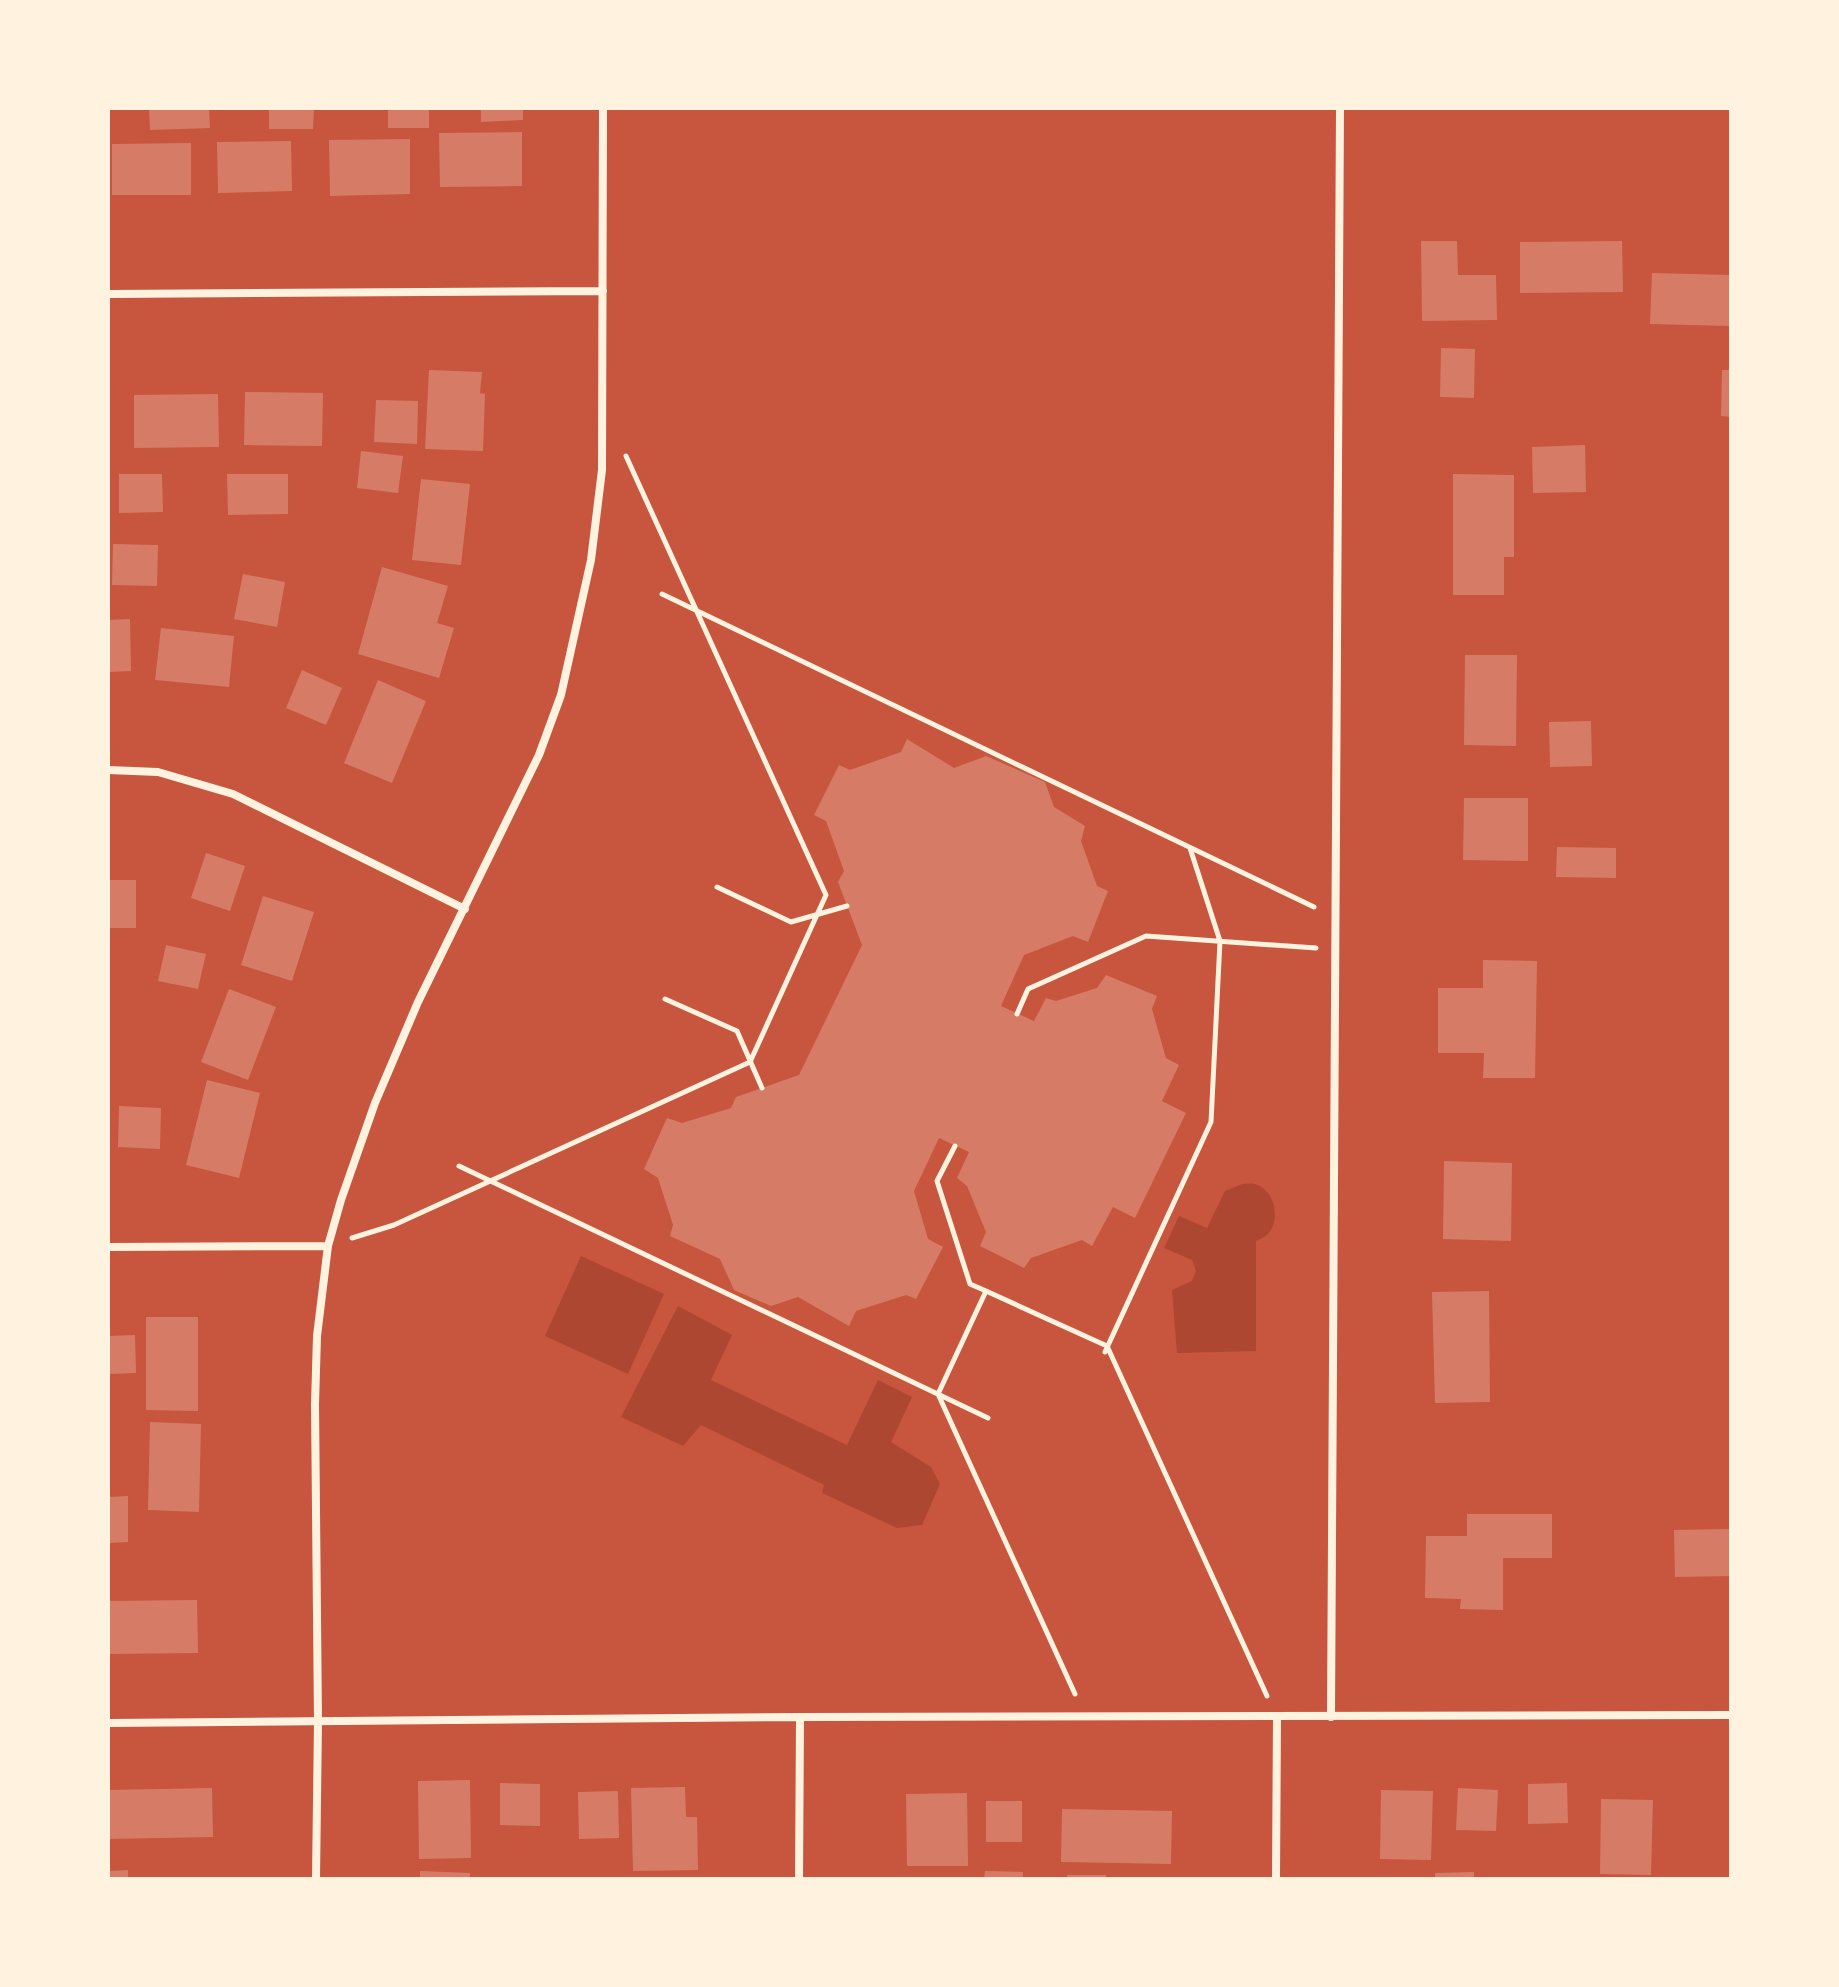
<svg xmlns="http://www.w3.org/2000/svg" width="1839" height="1987" viewBox="0 0 1839 1987" font-family="Literata,serif">
  <style>
    .green { fill: #ae4732 }
    .building { fill: #d67c66 }
    .lines { fill: none; stroke-linecap: round; stroke-linejoin: round }
    .path { stroke: #fff3e0; stroke-width: 5 }
    .minor { stroke: #fff3e0; stroke-width: 8 }
  </style>
  <rect width="100%" height="100%" fill="#c8553d"/>
  <path class="green" d="M1242,1184C1246,1184 1251,1183 1255,1184C1275,1190 1281,1220 1268,1234C1265,1237 1260,1239 1256,1241V1351L1177,1353L1172,1290L1192,1281L1196,1271L1192,1260L1164,1248L1179,1216L1207,1228L1225,1191Z
    M581,1256L664,1294L628,1374L545,1336Z
    M678,1306L732,1335L711,1380L847,1445L878,1380L912,1397L891,1442L931,1467L940,1484L922,1525L897,1528L822,1493L824,1485L701,1425L683,1446L621,1417Z"/>
  <path class="building" d="M149,108H209L210,128L150,130Z
    M269,108H314L313,129H269Z
    M388,108H429V128H388Z
    M481,108H523V120L481,122Z
    M522,132V186L440,187L439,133Z
    M410,139V194L330,196L329,140Z
    M291,141L292,191L218,193L217,142Z
    M191,143V195H112V144Z
    M1421,241H1457L1458,275H1496L1497,320L1422,321Z
    M1622,241L1623,292L1520,293V242Z
    M1652,273L1731,275V326L1650,324Z
    M1441,348L1475,349L1474,398L1440,397Z
    M429,370L482,372L480,393L485,394L483,451L425,449Z
    M1722,370H1731V417L1721,416Z
    M245,392L323,393L322,446L244,445Z
    M218,394L219,447L134,448V395Z
    M376,400L418,401L417,444L374,442Z
    M1585,445L1586,492L1533,493L1532,447Z
    M361,451L403,456L398,493L357,488Z
    M119,474H162L163,512L119,513Z
    M227,474H288V514L228,515Z
    M1453,474L1514,475V557H1504V595H1453Z
    M421,479L470,484L461,565L412,560Z
    M113,544L158,545L157,586L112,585Z
    M382,567L448,586L437,623L454,628L439,678L358,654Z
    M243,574L285,582L277,627L234,619Z
    M130,619L131,671L108,672V620Z
    M161,628L234,636L229,687L155,680Z
    M1465,655H1517L1516,746L1464,745Z
    M302,670L342,688L326,725L286,708Z
    M378,680L426,701L392,783L344,763Z
    M1591,721L1592,766L1550,767L1549,722Z
    M907,739L954,768L986,756L1045,782L1054,807L1085,826L1081,841L1097,886L1108,891L1088,942L1073,936L1024,955L1001,1006L1034,1021L1046,998L1056,1001L1097,988L1106,975L1157,996L1152,1009L1166,1058L1179,1065L1162,1101L1186,1113L1135,1218L1113,1207L1092,1246L1082,1240L1031,1258L1024,1268L980,1246L986,1232L967,1186L957,1178L969,1152L939,1138L914,1191L928,1239L943,1247L916,1299L906,1295L856,1311L849,1326L798,1297L771,1306L734,1290L720,1259L670,1236L673,1225L658,1178L644,1169L667,1118L682,1123L731,1108L736,1097L799,1075L862,945L838,882L844,871L826,821L814,815L839,765L850,770L901,752Z
    M1464,798H1528V861L1463,860Z
    M1557,847L1616,848V878L1556,877Z
    M206,853L245,866L230,911L191,898Z
    M108,880H136V928H108Z
    M263,896L314,912L292,981L241,965Z
    M166,945L206,954L198,989L158,981Z
    M1483,960L1537,961L1535,1078H1483L1484,1053H1438V988H1483Z
    M229,989L276,1007L248,1080L201,1062Z
    M207,1080L260,1093L239,1178L186,1165Z
    M119,1106L161,1108L160,1149L118,1147Z
    M1444,1161L1512,1163L1511,1241L1443,1239Z
    M1489,1291L1490,1402L1435,1403L1432,1292Z
    M146,1317H198V1411L146,1410Z
    M135,1335L136,1373L108,1374V1336Z
    M150,1422L201,1424L199,1512L148,1510Z
    M128,1496V1542L108,1543V1497Z
    M1467,1514H1552V1558H1503V1610L1460,1609L1461,1599L1425,1598L1426,1536H1467Z
    M1731,1529V1576L1675,1577L1674,1530Z
    M197,1600L198,1653L108,1654V1601Z
    M470,1780L471,1858L419,1859L418,1781Z
    M500,1783L540,1784V1826L500,1825Z
    M1567,1783L1568,1823L1528,1824V1784Z
    M685,1787L686,1817H697L698,1870L633,1871L631,1788Z
    M212,1788L213,1837L108,1839V1790Z
    M1458,1788L1498,1790L1496,1831L1456,1830Z
    M1381,1790L1433,1791L1431,1860L1380,1859Z
    M618,1791L619,1838L579,1839L578,1792Z
    M967,1793L968,1866H907L906,1794Z
    M1601,1799L1653,1800L1651,1875L1600,1874Z
    M986,1801H1022V1842H986Z
    M1062,1809L1172,1811L1171,1864L1061,1862Z
    M128,1870V1879H108V1871Z
    M420,1871L470,1873V1879H420Z
    M985,1871L1023,1872V1879H984Z
    M1474,1872V1879H1435V1873Z
    M1067,1875H1106V1879H1067Z"/>
  <g class="lines">
    <path class="path" d="M662,594L1314,907
      M717,887L791,922L847,906
      M665,999L737,1031L762,1088
      M1017,1014L1028,989L1146,936L1316,948
      M955,1146L937,1181L970,1284L986,1291
      M459,1166L988,1418
      M352,1238L394,1225L750,1062L826,895L626,456
      M1105,1352L1211,1122L1220,941L1190,848
      M1075,1694L938,1394L986,1291L1107,1346L1267,1696"/>
    <path class="minor" d="M108,294L603,291
      M108,770L158,772L233,794L465,909
      M108,1247L328,1246
      M1331,1717L1340,108
      M108,1723L800,1717L1731,1715
      M316,1879L318,1721L315,1404L317,1336L328,1246L341,1200L375,1103L418,1002L539,755L561,695L591,560L602,470L603,108
      M799,1879L800,1717
      M1276,1879L1277,1716"/>
  </g>
  <rect width="1839" height="1987" fill="none" stroke="#fff3e0" stroke-width="220"/>
</svg>
